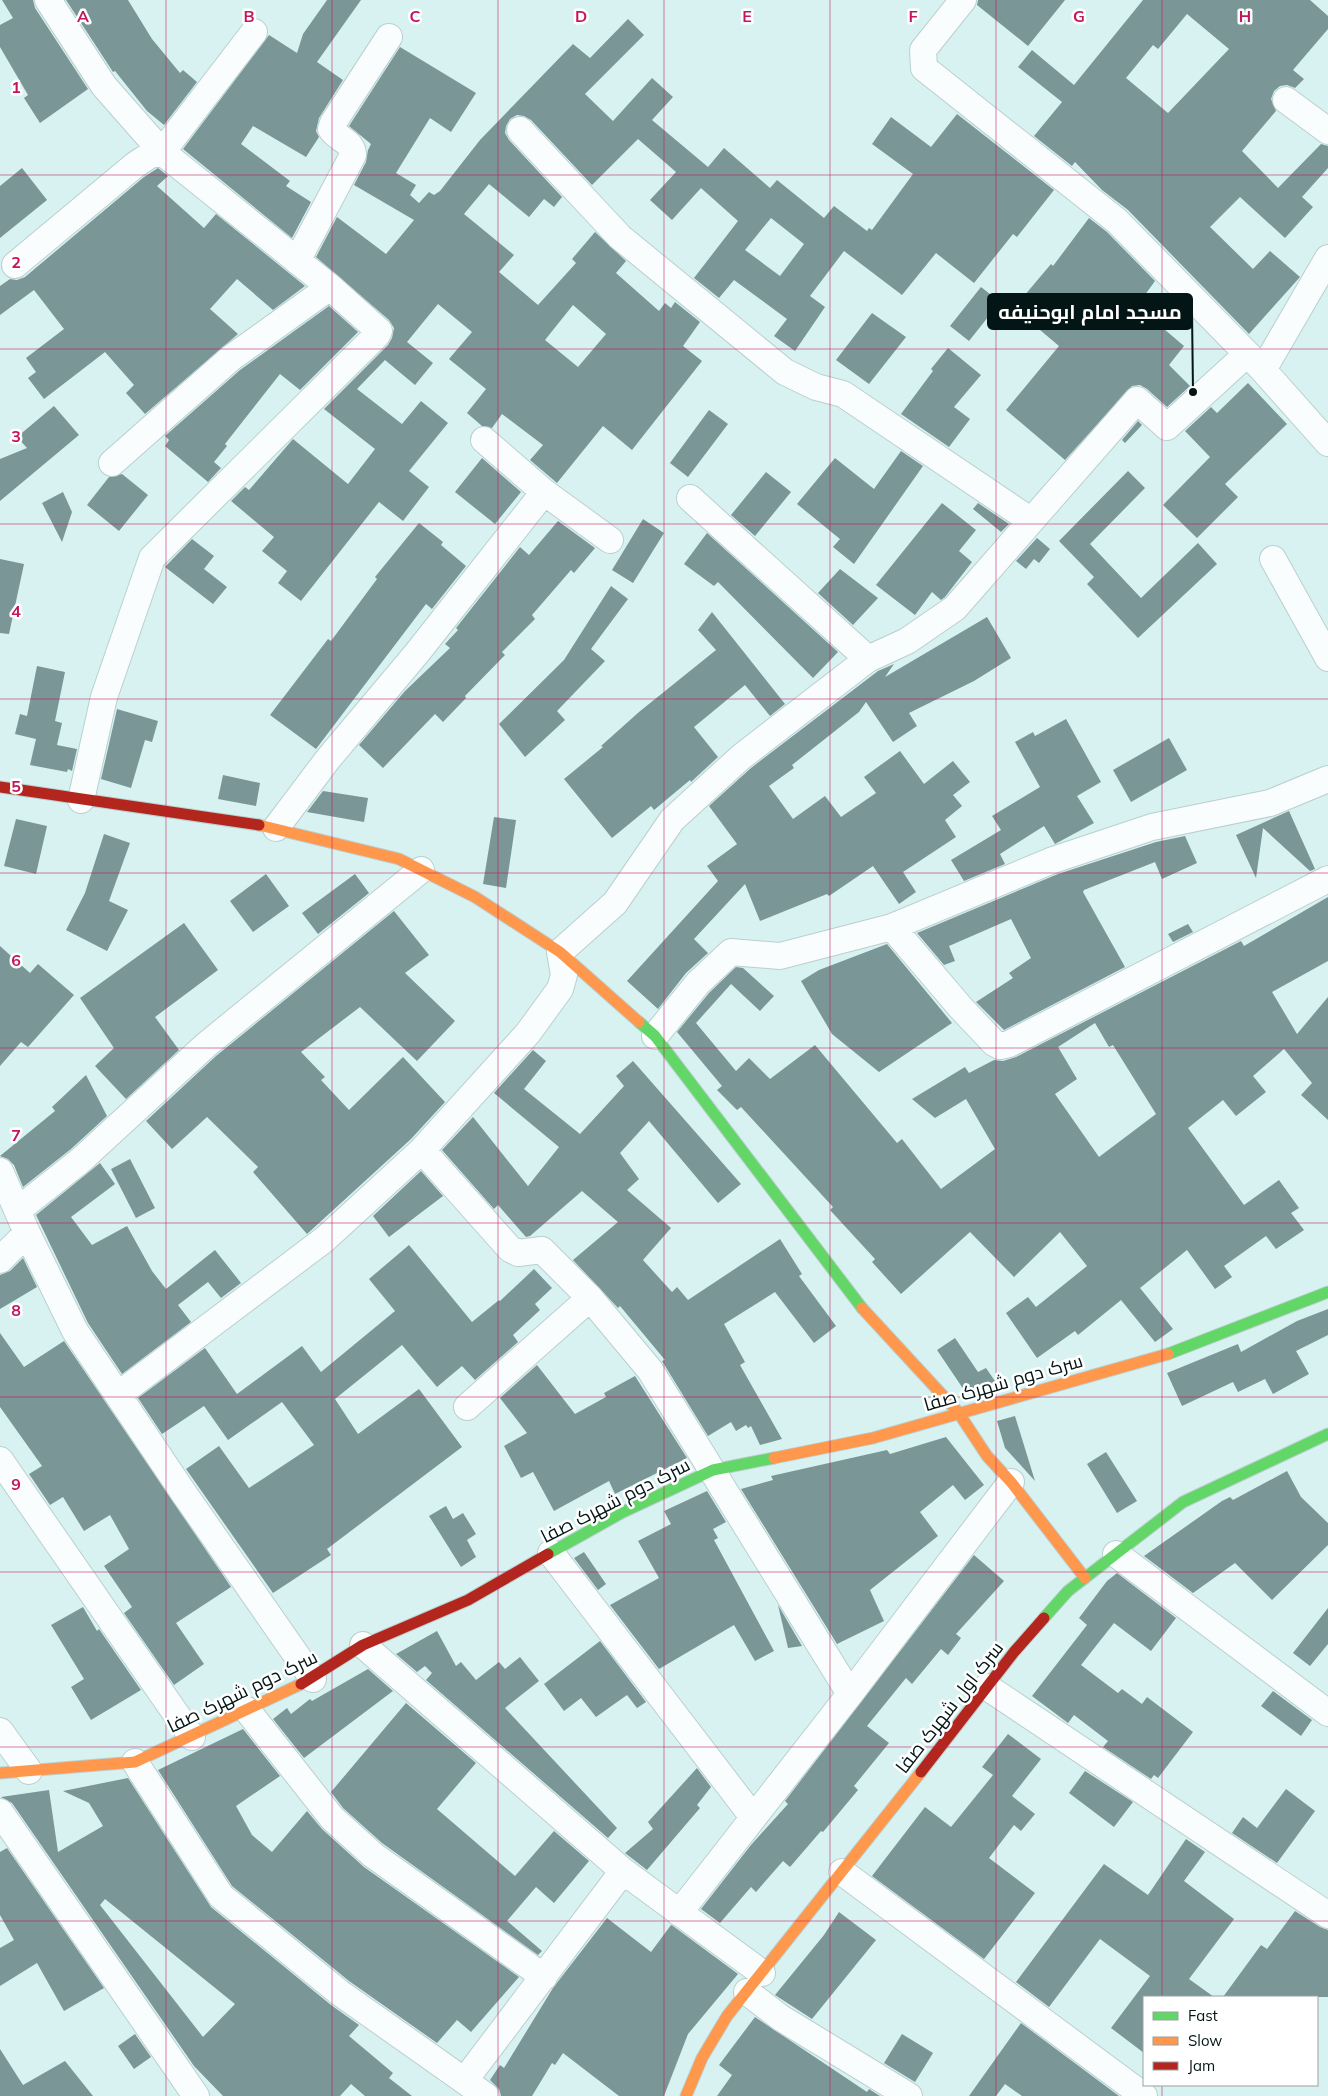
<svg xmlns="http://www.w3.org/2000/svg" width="1328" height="2096" viewBox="0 0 1328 2096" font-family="Mulish,Cairo,sans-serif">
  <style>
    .building { fill: #7a9696; fill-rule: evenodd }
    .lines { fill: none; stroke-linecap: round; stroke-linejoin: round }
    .street-casing { stroke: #bbcfcf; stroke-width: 28 }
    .fast-casing { stroke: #bbcfcf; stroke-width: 13 }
    .slow-casing { stroke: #bbcfcf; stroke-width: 13 }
    .jam-casing { stroke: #bbcfcf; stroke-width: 13 }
    .street { stroke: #f9fdfd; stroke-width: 26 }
    .fast { stroke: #63d668; stroke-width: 11 }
    .slow { stroke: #ff974d; stroke-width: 11 }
    .jam { stroke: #b3261e; stroke-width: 11 }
    .grid { fill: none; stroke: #c2185b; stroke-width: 1; stroke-opacity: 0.55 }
    .labels { text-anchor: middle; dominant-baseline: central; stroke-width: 5; stroke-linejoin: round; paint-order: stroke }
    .street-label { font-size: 19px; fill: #041516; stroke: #fff }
    .grid-label { font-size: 16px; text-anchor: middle; font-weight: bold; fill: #c2185b; stroke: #fff; stroke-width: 5; stroke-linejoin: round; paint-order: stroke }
    .leader { fill: none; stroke: #041516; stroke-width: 2 }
    .callout-dot { fill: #041516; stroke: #fff; stroke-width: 2 }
    .callout { fill: #041516; stroke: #041516; stroke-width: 2 }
    .callout-label { font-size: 20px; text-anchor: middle; font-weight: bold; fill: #fff }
  </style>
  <rect width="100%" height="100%" fill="#d8f2f2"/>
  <path class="building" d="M2,0H33L35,8L88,89L40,123L24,98L28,95L0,47V25L13,18Z
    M66,0H128L152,39L180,73L183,70L197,82L164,125L147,111L115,71L113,72Z
    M327,0H361L317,62L343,80L319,118L316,131L319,137L306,157L253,126L241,144L290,181L286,186L311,202L292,238L183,149L269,35L297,53L303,34Z
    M978,0H1065L1028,46L977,5Z
    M1143,0H1310L1328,16V29L1293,70L1304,79L1295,88L1287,85L1280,86L1274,91L1271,99L1276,111L1242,151L1278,188L1321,144L1328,146V168L1302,197L1313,207L1285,238L1240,197L1210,227L1253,269L1270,251L1300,277L1249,334L1128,210L1102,190L1075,162L1072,166L1034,136L1062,102L1018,67L1032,50L1074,85ZM1187,14L1229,49L1168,113L1126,78L1153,45L1158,49Z
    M628,19L644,35L585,94L613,121L652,78L673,97L652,120L708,167L724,148L770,188L777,180L824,218L834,206L867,231L869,228L872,230L913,174L872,144L891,117L931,147L957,114L1054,190L1017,237L1013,234L974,283L936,253L902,295L844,251L810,296L825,307L795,351L774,336L787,319L734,280L719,298L694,278L738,221L701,188L672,220L650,200L676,172L638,139L592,185L531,120L524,116L517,115L510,119L506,126L505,133L509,140L562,197L554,207L544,199L529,217L489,184L464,214L514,255L499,272L538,305L576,263L572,259L595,232L626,261L616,273L659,311L665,303L671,308L675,302L700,322L683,346L702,361L632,450L603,426L557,483L530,460L543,445L502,414L492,428L482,426L467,413L486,389L449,359L472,332L438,304L407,342L433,363L415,385L385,360L357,389L402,424L421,401L448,423L409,471L429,487L403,521L379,502L301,601L278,583L287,571L262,551L274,537L231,501L245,487L249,490L293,439L348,484L375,449L324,409L388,345L392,338L394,328L389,320L316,257L337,217L386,254L414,220L354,185L366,162L368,150L371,144L349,126L400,47L476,93L451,132L430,118L396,173L416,185L410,195L419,203L429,192L434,195L440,191L480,140L573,44L590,58ZM771,218L804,244L780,276L745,250ZM573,305L606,334L578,367L545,340Z
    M22,168L47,200L0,238V186Z
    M158,168L168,176L157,186L204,228L216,214L305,286L273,310L237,279L210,309L238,334L145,414L126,393L134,385L105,352L44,399L28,378L36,372L26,358L64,329L34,290L0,315V286L10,279L17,280L25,277L144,177Z
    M1089,218L1107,232L1155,281L1137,306L1184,346L1169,365L1190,386L1167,407L1147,389L1140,385L1132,386L1065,460L1006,410L1059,346L1014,308L1051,264L1053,266Z
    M981,287L1000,302L969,341L950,326Z
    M329,306L358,332L300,390L280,374L225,444L227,446L214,462L221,468L208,482L165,446L169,440L165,436L240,370Z
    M872,313L906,337L869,384L836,360Z
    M948,348L981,375L954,407L970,419L949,447L901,414L933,371L931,369Z
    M1248,383L1287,424L1225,484L1238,497L1197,538L1163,505L1210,457L1185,431L1211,407L1217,413Z
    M54,406L79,435L0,501V459L27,448L17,437Z
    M709,410L728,424L688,477L670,463Z
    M1138,421L1142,425L1125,443L1122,440Z
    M901,451L923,466L854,564L833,547L840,539L797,504L835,458L874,489Z
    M482,458L521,492L495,524L455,492Z
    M1128,471L1145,488L1090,544L1141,598L1198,543L1217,564L1138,638L1087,584L1094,577L1059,541Z
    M766,472L791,492L755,536L731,515Z
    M122,474L148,495L119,531L87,505L109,477Z
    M63,492L72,512L62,542L42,503Z
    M942,503L976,530L959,551L972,562L945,597L941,600L932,592L915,615L876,585Z
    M978,503L1009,524L1001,532L973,509Z
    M643,519L664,533L633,583L612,570Z
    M558,521L595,548L574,573L571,570L532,615L535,619L502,652L505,655L465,696L466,698L443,722L435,714L383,768L359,745L405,691L450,648L445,644L458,630L456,628L520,547L529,555Z
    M419,523L443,542L441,545L466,566L432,609L426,604L316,749L270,715L328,639L331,641L377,579L375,577Z
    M707,533L838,652L813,678L718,582L714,586L684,564Z
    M1037,538L1050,549L1039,563L1034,559L1026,569L1016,561Z
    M192,539L214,556L204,569L227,587L213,604L165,567Z
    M0,559L24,564L9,634L0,633Z
    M840,569L878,598L853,625L818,593Z
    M611,586L628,599L591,649L605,661L557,711L565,720L525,757L499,724L564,660Z
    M712,612L785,704L770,716L745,685L694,727L718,757L691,782L690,780L654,810L651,806L612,838L564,779L603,747L601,746L639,712L716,650L698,630Z
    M987,617L1011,658L974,681L909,713L917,726L893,742L866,702L859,712L792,765L794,768L769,786L793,819L825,796L841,817L876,793L864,777L900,751L924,784L953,761L970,782L953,795L962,806L945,820L956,837L903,872L916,892L899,904L873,866L829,896L827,894L760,921L745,884L694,939L708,953L686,973L658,1009L627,981L718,881L707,866L737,844L709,806L751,768L878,671L894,664L885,677Z
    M37,666L65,672L55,721L62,723L57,745L77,749L72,771L68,769L67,772L30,765L36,739L15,734L20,714L27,716Z
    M117,709L158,721L152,742L145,740L131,788L101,779Z
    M1066,719L1101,782L1077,796L1094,823L1055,844L1044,826L1000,854L1005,864L964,881L951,860L1001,830L992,816L1040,787L1015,742L1033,732L1035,736Z
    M1169,738L1187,770L1131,802L1113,770Z
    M223,775L260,783L256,806L218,799Z
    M323,791L368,798L364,822L307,812Z
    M1289,811L1315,869L1310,871L1263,828L1256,878L1236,835Z
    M494,817L516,820L506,888L483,884Z
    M16,819L47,826L36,874L4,866Z
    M104,834L130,843L109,901L128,910L107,951L66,930L85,893Z
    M1185,836L1197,863L1162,879L1155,862L1084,890L1083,892L1125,967L1004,1030L976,1002L1013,978L1009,973L1031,958L1011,919L949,946L955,961L944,965L917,933L1058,874L1156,842Z
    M266,874L289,906L253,932L230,901Z
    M355,874L369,893L318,934L302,913Z
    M1328,897V961L1272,992L1297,1034L1328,997V1120L1301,1095L1312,1083L1284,1049L1253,1076L1266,1092L1236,1116L1223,1100L1188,1128L1244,1205L1279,1180L1299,1208L1291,1213L1304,1230L1276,1249L1266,1236L1224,1266L1232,1277L1215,1289L1187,1250L1140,1288L1173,1329L1155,1342L1121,1300L1078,1335L1075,1331L1037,1358L1006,1313L1028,1297L1036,1307L1087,1266L1060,1232L1014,1277L970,1232L901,1294L872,1262L875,1259L830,1210L833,1207L741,1107L737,1110L717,1090L722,1086L677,1032L709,993L736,967L743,968L774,996L760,1011L731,984L696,1023L736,1071L749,1058L770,1079L815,1045L897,1143L902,1139L941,1189L995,1149L966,1099L935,1118L912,1099L965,1067L969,1073L994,1060L1003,1061L1016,1057L1241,941L1244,946ZM1095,1023L1109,1047L1113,1045L1156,1114L1099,1157L1055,1094L1077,1079L1058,1047Z
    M394,911L429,955L405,973L455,1021L417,1061L360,1007L301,1052L325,1077L321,1080L349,1110L403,1057L445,1102L411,1139L307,1234L253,1172L258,1167L207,1117L172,1149L146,1121L216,1056Z
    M184,923L218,970L155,1017L179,1050L126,1099L95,1066L114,1048L80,998Z
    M1188,924L1193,932L1173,942L1168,934Z
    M887,944L952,1023L879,1072L832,1034L801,981L819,970Z
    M0,946L30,973L38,964L74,995L28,1047L21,1042L0,1066Z
    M533,1050L546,1061L524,1089L580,1134L624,1086L616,1076L633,1061L741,1184L718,1203L649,1121L620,1153L639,1179L627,1190L671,1228L643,1260L672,1292L677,1287L688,1300L780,1239L802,1274L799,1276L836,1326L814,1343L775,1292L724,1324L745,1362L740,1365L782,1439L760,1445L751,1426L748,1428L746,1425L736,1431L731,1422L708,1436L662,1361L665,1360L620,1306L618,1308L573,1260L618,1222L582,1191L530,1236L526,1237L498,1205L494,1209L442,1150L473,1117L528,1186L559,1147L494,1093Z
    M86,1075L107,1116L71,1149L23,1187L14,1165L8,1159L0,1156L55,1111L52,1107Z
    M130,1159L155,1208L136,1218L111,1169Z
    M100,1163L115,1184L71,1217L92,1245L127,1226L152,1271L166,1289L215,1250L241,1283L221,1298L208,1282L178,1305L191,1322L122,1374L88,1323L36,1215Z
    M421,1171L443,1196L389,1237L373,1216Z
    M409,1245L472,1322L499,1300L500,1301L534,1269L552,1288L535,1304L540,1310L513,1335L518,1342L475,1380L462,1366L437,1387L402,1345L335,1399L358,1434L419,1389L462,1447L327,1549L331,1555L273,1593L186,1469L219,1446L249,1488L314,1445L282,1402L228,1440L204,1406L162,1434L138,1398L205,1348L237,1394L302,1346L321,1372L395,1311L369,1279Z
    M23,1258L37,1287L0,1309V1275L10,1271Z
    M1328,1309V1335L1296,1351L1309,1374L1273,1394L1265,1379L1238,1392L1233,1382L1182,1406L1167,1373L1238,1344L1241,1352L1297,1321Z
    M0,1333L24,1367L64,1341L231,1587L176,1623L204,1664L174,1685L124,1613L132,1607L104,1566L129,1549L110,1515L84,1531L63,1497L50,1505L29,1474L42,1466L0,1407Z
    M955,1338L978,1372L986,1368L997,1384L966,1393L937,1350Z
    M537,1365L575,1414L606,1397L604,1393L635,1376L687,1458L615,1494L609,1481L554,1511L533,1472L521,1478L504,1446L527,1433L500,1398Z
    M1015,1416L1035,1481L1005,1448L997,1421Z
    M946,1437L984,1485L965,1500L953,1485L920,1512L938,1536L870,1590L884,1621L837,1644L741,1489L773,1480L771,1476L887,1450L890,1454Z
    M1106,1452L1137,1501L1117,1513L1087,1464Z
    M1287,1471L1301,1497L1328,1523V1545L1272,1600L1235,1563L1193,1593L1144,1556L1222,1501L1230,1497L1233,1500Z
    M707,1491L726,1522L713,1529L718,1538L714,1540L774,1651L755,1661L734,1625L659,1669L610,1605L659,1578L638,1541L671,1524L664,1511Z
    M446,1506L453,1519L463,1513L476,1534L467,1540L476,1557L461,1567L429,1516Z
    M584,1552L606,1584L598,1590L574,1558Z
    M974,1555L1004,1581L956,1634L961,1638L948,1655L941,1649L912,1684L906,1678L867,1726L889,1743L854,1786L858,1790L823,1832L821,1831L790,1867L783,1861L756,1892L751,1887L720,1923L701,1909L751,1845L788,1804L785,1801Z
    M1117,1573L1176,1618L1151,1651L1114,1623L1081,1665L1118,1693L1122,1689L1142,1704L1147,1697L1193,1732L1158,1778L1154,1775L1151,1779L1103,1747L1108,1741L1074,1715L1068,1723L1032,1696L1087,1625L1079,1618L1107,1581Z
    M778,1605L802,1646L788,1648Z
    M83,1607L97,1631L99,1629L141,1690L91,1720L71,1687L84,1679L51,1625Z
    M1328,1608V1644L1310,1666L1293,1653Z
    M437,1631L456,1666L461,1662L476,1680L499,1662L505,1669L520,1657L539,1681L505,1708L617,1828L608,1838L426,1680L432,1673L425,1666L417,1672L396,1654Z
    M600,1641L646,1702L637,1708L627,1695L596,1717L581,1698L564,1711L544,1684Z
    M368,1669L393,1691L304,1758L273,1719L287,1708L291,1714L310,1699L312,1701Z
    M1273,1691L1312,1720L1301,1736L1261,1706Z
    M406,1703L476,1763L437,1809L515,1876L554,1831L589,1861L554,1903L536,1887L507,1921L542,1951L538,1955L382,1843L343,1808L331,1792Z
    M243,1729L280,1776L236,1806L252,1835L272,1852L307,1811L322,1829L364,1867L519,1977L471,2032L457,2020L437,2043L349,1981L232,1886L158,1770Z
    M1008,1734L1041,1759L1012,1796L1035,1814L1021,1831L1014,1825L989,1858L1035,1893L984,1959L872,1876L925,1807L951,1827L993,1775L982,1767Z
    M697,1768L711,1787L697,1805L700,1808L647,1870L625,1853L653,1829L648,1822Z
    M1085,1771L1133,1802L1114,1827L1069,1793Z
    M128,1778L211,1907L331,2005L359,2025L349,2036L393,2073L389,2078L412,2096H365L351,2084L340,2096H223L194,2066L12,1803L1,1797L49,1790L58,1852L103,1826L89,1803L63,1791ZM105,1899L235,2004L203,2037L100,1905Z
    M1286,1789L1315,1811L1277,1863L1232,1833L1243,1817L1257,1828Z
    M1186,1839L1205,1852L1184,1881L1234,1919L1189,1979L1214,1997H1144V2053L1111,2028L1150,1976L1100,1939L1049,2007L1016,1982L1104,1864L1148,1895Z
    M7,1848L104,1988L64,2011L37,1963L0,1986V1948L14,1940L0,1915V1852Z
    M1295,1911L1320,1927L1328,1930V1997H1223L1261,1945L1267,1949Z
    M839,1912L876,1940L812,2019L775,1995L824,1935Z
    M607,1918L651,1952L671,1925L673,1926L738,1974L688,2034L664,2096H619L563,2053L555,2065L552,2063L532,2096H501L499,2089L490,2080L500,2065L504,2068L553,1988Z
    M755,2017L867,2092L869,2089L880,2096H717L732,2075L719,2065Z
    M1021,2023L1119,2096H1022L1005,2084L996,2096H969Z
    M135,2034L151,2057L134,2069L118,2046Z
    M902,2034L933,2053L915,2082L884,2063Z
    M0,2049L23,2085L65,2061L93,2096H0Z"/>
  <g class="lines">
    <g class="street-casing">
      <path id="street" d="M48,0L104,86L162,152L330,287L379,331L377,335L152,558L104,697L81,800
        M963,0L923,50L924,68L1117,221L1263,370L1328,443
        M1286,100L1328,131
        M520,130L620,237L785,372L816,387L843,394L1030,520
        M297,261L353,155C353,141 338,140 331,129L333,123L389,37
        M15,265L135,165L150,155L162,152L254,32
        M1263,370L1328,258
        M484,440L544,492L610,540
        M112,463L231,358L330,287
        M690,498L868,659
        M1273,559L1328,658
        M276,828L328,759L417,653L544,492
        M892,927L961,1008L994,1043L1000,1046L1009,1044L1328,879
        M655,1036L698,983L731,952L780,956L892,927L1053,860L1152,827L1270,803L1328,779
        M422,1150L510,1249L518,1253L542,1250L590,1298L650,1370L850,1694
        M0,1171L27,1233L75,1331L183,1492L313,1679
        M18,1210L81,1160L206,1045L421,870
        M0,1260L27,1233
        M118,1395L325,1239L422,1150L528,1033L560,989L564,975L560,952L615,903L672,820L741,757L868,659L907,641L955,608L1137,400L1167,427L1247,354
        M467,1407L590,1298
        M0,1460L192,1737
        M551,1553L753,1817
        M1116,1554L1328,1713
        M363,1645L623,1871L762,1973
        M987,1687L1328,1915
        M247,1710L332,1818L373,1855L544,1977
        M0,1731L29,1771
        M135,1762L221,1896L340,1993L486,2096
        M0,1812L196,2096
        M842,1872L1144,2096
        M679,1913L850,1694L1011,1482
        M747,1992L781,2018L909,2096
        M465,2080L623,1871"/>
    </g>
    <g class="fast-casing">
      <path id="fast" d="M639,1022L655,1036L862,1308
        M1168,1354L1328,1292
        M548,1554L623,1512L713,1470L774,1458
        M1044,1618L1068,1591L1183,1502L1328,1434"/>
    </g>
    <g class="slow-casing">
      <path id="slow" d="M259,825L399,859L475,897L560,952L639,1022
        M862,1308L958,1412L987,1456L1011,1482L1085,1578
        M774,1458L873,1438L1168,1354
        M0,1773L135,1762L301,1684
        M686,2096L702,2058L727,2016L921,1772"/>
    </g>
    <g class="jam-casing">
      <path id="jam" d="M0,787L259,825
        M301,1684L363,1645L468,1600L548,1554
        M921,1772L1014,1652L1044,1618"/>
    </g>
    <use href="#street" class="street"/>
    <use href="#fast" class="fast"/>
    <use href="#slow" class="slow"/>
    <use href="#jam" class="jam"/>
  </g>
  <path class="grid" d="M166,0V2096M332,0V2096M498,0V2096M664,0V2096M830,0V2096M996,0V2096M1162,0V1997M0,175H1328M0,349H1328M0,524H1328M0,699H1328M0,873H1328M0,1048H1328M0,1223H1328M0,1397H1328M0,1572H1328M0,1747H1328M0,1921H1328M1162,2085V2096"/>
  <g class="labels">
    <g class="street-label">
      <text transform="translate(1003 1382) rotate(-16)">سرک دوم شهرک صفا</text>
      <text transform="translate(615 1500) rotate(-27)">سرک دوم شهرک صفا</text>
      <text transform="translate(242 1691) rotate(-26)">سرک دوم شهرک صفا</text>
      <text transform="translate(949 1707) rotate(-52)">سرک اول شهرک صفا</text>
    </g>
  </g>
  <g class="grid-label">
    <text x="83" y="22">A</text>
    <text x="249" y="22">B</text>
    <text x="415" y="22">C</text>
    <text x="581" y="22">D</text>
    <text x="747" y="22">E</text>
    <text x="913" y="22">F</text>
    <text x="1079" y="22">G</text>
    <text x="1245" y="22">H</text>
    <text x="16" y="93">1</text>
    <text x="16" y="268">2</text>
    <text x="16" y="442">3</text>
    <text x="16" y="617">4</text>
    <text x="16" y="792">5</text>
    <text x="16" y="966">6</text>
    <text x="16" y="1141">7</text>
    <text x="16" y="1316">8</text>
    <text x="16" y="1490">9</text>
  </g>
  <path class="leader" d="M1193 392L1192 312"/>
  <circle class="callout-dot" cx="1193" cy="392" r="5"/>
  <rect class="callout" x="988" y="294" width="204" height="35" rx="5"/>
  <g class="callout-label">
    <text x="1090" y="319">مسجد امام ابوحنیفه</text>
  </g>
  <rect x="1143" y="1996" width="175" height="90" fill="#ffffff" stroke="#9ba1a2"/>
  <rect x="1153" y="2012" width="25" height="8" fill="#63d668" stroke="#9ba1a2"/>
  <text x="1188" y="2021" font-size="15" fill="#041516">Fast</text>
  <rect x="1153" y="2037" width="25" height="8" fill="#ff974d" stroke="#9ba1a2"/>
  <text x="1188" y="2046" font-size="15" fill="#041516">Slow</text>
  <rect x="1153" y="2062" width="25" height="8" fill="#b3261e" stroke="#9ba1a2"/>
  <text x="1188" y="2071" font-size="15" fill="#041516">Jam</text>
</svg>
